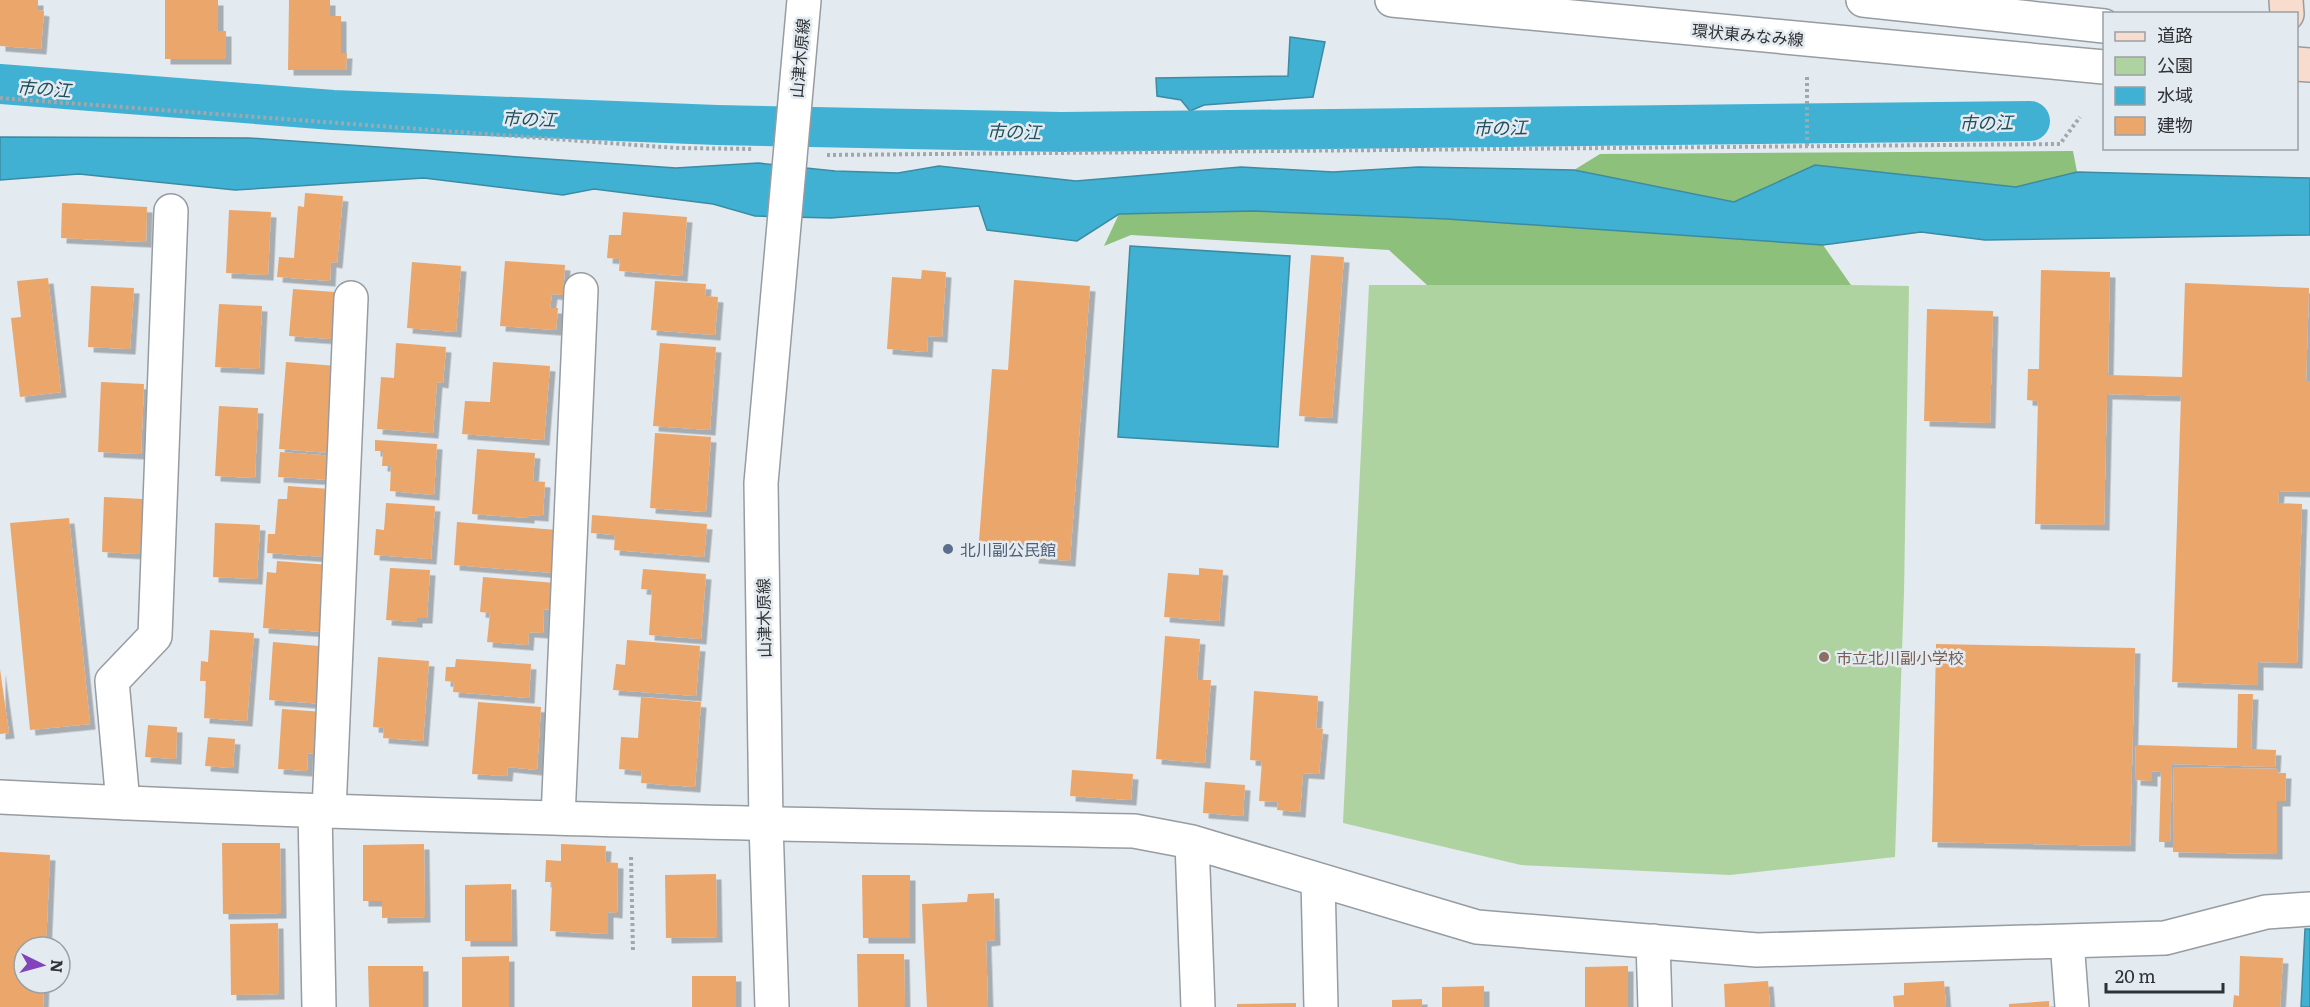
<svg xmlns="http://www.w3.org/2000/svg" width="2310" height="1007" viewBox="0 0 2310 1007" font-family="Literata,'Noto Sans JP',serif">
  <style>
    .green { fill: #aed3a0 }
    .forest { fill: #8dc07a }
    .water { fill: #40b1d3; stroke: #3b8ba3; stroke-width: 1.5 }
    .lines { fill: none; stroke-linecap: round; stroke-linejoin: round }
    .canal { stroke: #40b1d3; stroke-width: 40 }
    .building { fill: #eba66c; filter: url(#shadow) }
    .minor-casing { stroke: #969ca2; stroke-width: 36 }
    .tertiary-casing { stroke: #969ca2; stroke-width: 36 }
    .secondary-casing { stroke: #969ca2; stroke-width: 36 }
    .path { stroke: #a2a7ac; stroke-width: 4; stroke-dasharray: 3 3; stroke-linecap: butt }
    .minor { stroke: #fff; stroke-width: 33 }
    .tertiary { stroke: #fff; stroke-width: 33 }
    .secondary { stroke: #f8dcce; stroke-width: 33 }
    .service-dot { fill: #5c6f8a; stroke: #e3eaf0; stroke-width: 2 }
    .education-dot { fill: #8d6e63; stroke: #e3eaf0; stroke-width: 2 }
    .labels { text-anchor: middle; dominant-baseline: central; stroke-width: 5; stroke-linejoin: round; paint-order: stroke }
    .street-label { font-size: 16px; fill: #2f3133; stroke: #e3eaf0 }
    .service-label { font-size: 16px; fill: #4e5e75; stroke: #e3eaf0; text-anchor: start }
    .education-label { font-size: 16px; fill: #785e54; stroke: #e3eaf0; text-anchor: start }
    .water-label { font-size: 18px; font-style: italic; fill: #204f5e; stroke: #e3eaf0 }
  </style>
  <defs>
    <filter id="shadow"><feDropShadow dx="5.5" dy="5.5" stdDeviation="0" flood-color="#0004"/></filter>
  </defs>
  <rect width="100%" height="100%" fill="#e3eaf0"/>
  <path class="green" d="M1369,285H1851L1909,286L1904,593L1895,857L1730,875L1521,865L1343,823Z"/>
  <path class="forest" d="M2073,151L2077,172L2016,187L1815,165L1734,202L1574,170L1600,154Z
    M1253,211L1447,219L1823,245L1851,285H1427L1389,250L1131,235L1104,246L1119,214Z"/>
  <path class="water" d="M1290,37L1325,42L1313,97L1204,105L1190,111L1181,100L1157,96L1156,78L1288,76Z
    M0,137L249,138L676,168L758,163L835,171L898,173L939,166L1076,181L1241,167L1333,172L1418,167L1574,170L1734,202L1815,165L2016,187L2077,172L2310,178V235L1985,240L1921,232L1823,245L1447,219L1253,211L1119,214L1077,241L987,230L979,206L831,218L755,216L713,204L594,189L563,195L424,178L235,190L79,174L0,180Z
    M1130,246L1290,256L1278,447L1118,437Z
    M2305,929H2310V1007H2301Z"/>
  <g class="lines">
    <path class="canal" d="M0,84L333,110L717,125L1061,132L2030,121"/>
  </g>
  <path class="building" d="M0,0H38V10L44,11L41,49L0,46Z
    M165,0H218V31H226V59H165Z
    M289,0H330V16H341V53H347L346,70H288Z
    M305,193L343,196L337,263L331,262L330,281L277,277L279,257L294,258L298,206L304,207Z
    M62,203L147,207L146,242L61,238Z
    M229,210L271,212L268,275L226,273Z
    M623,212L687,217L682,276L619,271L620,259L607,258L609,235H621Z
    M1311,255L1344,257L1332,418L1299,416Z
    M505,261L565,265L563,295L552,294L550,308H558L556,330L500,326Z
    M412,262L461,266L456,332L407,328Z
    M922,270L946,272L942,337L928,336L927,352L887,349L892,277L921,279Z
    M2041,270L2110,272L2108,375L2182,377L2185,283L2309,288L2306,381H2310V492L2279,491L2278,503L2302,504L2297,663L2258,662V685L2172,682L2181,396L2107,394L2104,525L2035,524L2038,401L2027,400L2028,369H2039Z
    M48,278L61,392L20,397L11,318L21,317L17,281Z
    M1014,280L1090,286L1070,561L1033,558L1035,546L979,541L992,369L1008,370Z
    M655,281L706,284L705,296L718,297L715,335L651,330Z
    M91,286L134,288L130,349L88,347Z
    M293,289L335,292L332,339L289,336Z
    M219,304L262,306L259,369L215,367Z
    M1927,309L1993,311L1990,423L1924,421Z
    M396,343L446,347L443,383L437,382L433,433L377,429L381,377L394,378Z
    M660,343L716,347L710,430L653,426Z
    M286,362L337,366L330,453L279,449Z
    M493,362L550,366L544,440L462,434L465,401L490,402Z
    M101,382L144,384L141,454L98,452Z
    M219,406L258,408L255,478L215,476Z
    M655,433L711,437L706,512L650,508Z
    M375,440L437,444L434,495L390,491L391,466H382L383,451H375Z
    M477,449L535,453L533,481L545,482L543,516L529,515V518L472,514Z
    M280,452L335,456L333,480L278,477Z
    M288,486L330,489L325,557L267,553L268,534H275L278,499H287Z
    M104,497L143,499L140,554L102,552Z
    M386,503L435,506L431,559L374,555L376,529L384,530Z
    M592,515L707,524L704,557L614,550L615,535L591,533Z
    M69,518L90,724L30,730L10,523Z
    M457,522L557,530L554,573L454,565Z
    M215,523L260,525L257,579L213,577Z
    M277,561L330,565L326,632L263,628L267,572L276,573Z
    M390,568L430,570L427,618H417V622L386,620Z
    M1199,568L1223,570L1219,621L1164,617L1168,573L1199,575Z
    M643,569L706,574L701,639L649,635L652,590L641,589Z
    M483,577L556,583L554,610L544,609L543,633L529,632L528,645L487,642L490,613L480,612Z
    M210,630L254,633L247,721L204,718L206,681H200L201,661L208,662Z
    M1165,636L1200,639L1197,680H1211L1205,763L1156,759Z
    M627,640L700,646L696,696L613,690L616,664L625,665Z
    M273,642L330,647L325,704L269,700Z
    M1936,644L2135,648L2130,846L1932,842Z
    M378,657L429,661L423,741L383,738L384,728L373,727Z
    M456,659L531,664L529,698L453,692L454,682L445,681L446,667H455Z
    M0,669L9,733L0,734Z
    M1254,691L1318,696L1316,728L1323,729L1319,774L1303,773L1300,812L1277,810L1278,802L1259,801L1262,761L1250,760Z
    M2238,694H2253L2251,749L2276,750L2275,767L2172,764L2170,842H2159L2161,772L2152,771V781L2135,780L2136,745L2237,748Z
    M641,697L701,702L695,787L641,783L642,771L619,769L621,737L638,738Z
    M478,702L541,707L537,770L508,767L507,776L472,774Z
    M282,709L323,712L320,754L308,753L307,771L278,769Z
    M148,725L177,727L176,759L145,757Z
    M208,737L235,739L233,768L205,766Z
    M2174,767L2278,769V773H2286L2285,801H2277V854L2173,852Z
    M1072,770L1133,774L1131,800L1070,796Z
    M1205,782L1245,785L1243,816L1203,813Z
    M222,843H280L281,913L223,914Z
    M424,844L425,917L382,918V901H363V845Z
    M561,844L606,846L605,862L618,863L617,913L608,912V934L550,931L552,882H545L546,860L561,861Z
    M0,852L50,855L46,947H24V983H44L43,1007H0Z
    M716,874L717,937L666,938L665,875Z
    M862,875H910V938H863Z
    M511,884L512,941H465V885Z
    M994,893L995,940L986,941L988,1007H927L922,904L967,902L968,894Z
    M278,923L279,994L231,995L230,924Z
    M857,954H904L905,1007H858Z
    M509,956V1007H462V957Z
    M2240,956L2283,958L2280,1007H2233L2234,995L2239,996Z
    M368,966H423V1007H369Z
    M1628,966V1007H1585V967Z
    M692,976H736V1007H692Z
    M1768,981L1770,1007H1725L1724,984Z
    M1944,981L1946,1007H1894L1893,996L1904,995V983Z
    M1484,986V1007H1442V987Z
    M1422,999V1007H1392V1000Z
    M2049,1001V1007H2009V1004Z
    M1296,1003V1007H1237V1004Z"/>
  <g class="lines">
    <g class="minor-casing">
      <path id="minor" d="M0,797C378,816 756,824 1134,831L1192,842L1477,927L1757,950L2165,938L2266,912L2310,909
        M123,803L112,681L155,636L171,211
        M315,811L319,1007
        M329,811L351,298
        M558,818L581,290
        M1192,842L1198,1007
        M1318,880L1321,1007
        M1653,941L1655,1007
        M2067,941L2072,1007"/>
    </g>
    <g class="tertiary-casing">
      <path id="tertiary" d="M1392,0L2104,67
        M1863,0L2104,26
        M772,1007L766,824L761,483L804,0"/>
    </g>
    <g class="secondary-casing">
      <path id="secondary" d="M2286,0L2287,14
        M2296,64L2310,65"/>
    </g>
    <path class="path" d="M1807,77V146
      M0,98L676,148L753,149
      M827,155L2060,144L2080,117
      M631,857L633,951"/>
    <use href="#minor" class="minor"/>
    <use href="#tertiary" class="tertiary"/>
    <use href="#secondary" class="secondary"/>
  </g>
  <circle class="service-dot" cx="948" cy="549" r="6"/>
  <circle class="education-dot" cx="1824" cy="657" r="6"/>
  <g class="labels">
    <g class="street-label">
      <text transform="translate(1748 34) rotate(5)">環状東みなみ線</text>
      <text transform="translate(799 58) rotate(-85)">山津木原線</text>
      <text transform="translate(763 618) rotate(-91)">山津木原線</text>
    </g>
    <g class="service-label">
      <text x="960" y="549">北川副公民館</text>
    </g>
    <g class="education-label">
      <text x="1836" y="657">市立北川副小学校</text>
    </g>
    <g class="water-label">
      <text transform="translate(44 88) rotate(4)">市の江</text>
      <text transform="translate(529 118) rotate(2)">市の江</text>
      <text transform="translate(1986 122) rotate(-1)">市の江</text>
      <text transform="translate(1500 127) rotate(-1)">市の江</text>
      <text transform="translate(1014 131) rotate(1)">市の江</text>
    </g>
  </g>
  <rect x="2103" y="12" width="195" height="138" fill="#e3eaf0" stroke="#9ba0a4" stroke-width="1.5"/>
  <rect x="2115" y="32" width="30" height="9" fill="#f8dcce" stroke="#9ba0a4" stroke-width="1.5"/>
  <text x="2157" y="42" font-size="18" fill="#2f3133">道路</text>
  <rect x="2115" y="57" width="30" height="18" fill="#aed3a0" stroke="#9ba0a4" stroke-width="1.5"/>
  <text x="2157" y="72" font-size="18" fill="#2f3133">公園</text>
  <rect x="2115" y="87" width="30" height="18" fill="#40b1d3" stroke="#9ba0a4" stroke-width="1.5"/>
  <text x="2157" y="102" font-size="18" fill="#2f3133">水域</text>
  <rect x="2115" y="117" width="30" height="18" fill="#eba66c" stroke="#9ba0a4" stroke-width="1.5"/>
  <text x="2157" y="132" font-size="18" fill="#2f3133">建物</text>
  <g transform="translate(42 965) rotate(95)"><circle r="28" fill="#e3eaf0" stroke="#9ba0a4" stroke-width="1.5"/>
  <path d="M0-4.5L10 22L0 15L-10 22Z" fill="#8344ba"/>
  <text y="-9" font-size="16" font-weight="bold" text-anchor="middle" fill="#2f3133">N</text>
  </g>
  <path d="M2106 983v9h117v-9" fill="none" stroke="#2f3133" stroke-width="3"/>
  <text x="2115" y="983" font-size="18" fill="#2f3133" stroke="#e3eaf0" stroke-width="4.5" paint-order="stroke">20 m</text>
</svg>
